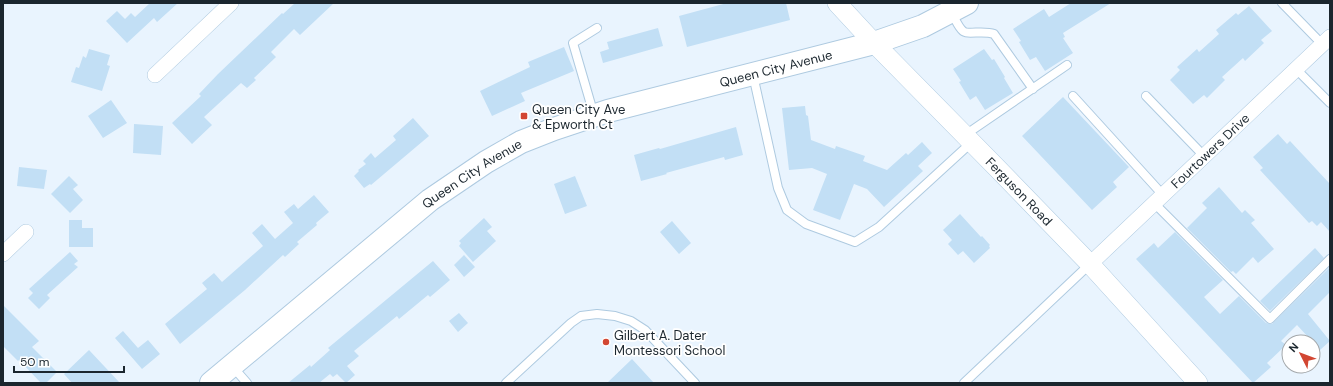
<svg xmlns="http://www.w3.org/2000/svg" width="1333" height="386" viewBox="0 0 1333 386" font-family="'DM Sans',sans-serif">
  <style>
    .building { fill: #c2dff5 }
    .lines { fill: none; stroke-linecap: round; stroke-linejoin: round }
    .service-casing { stroke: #aecae0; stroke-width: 10 }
    .minor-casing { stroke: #aecae0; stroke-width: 16 }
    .tertiary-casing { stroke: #aecae0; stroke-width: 20 }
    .secondary-casing { stroke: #aecae0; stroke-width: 24 }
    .service { stroke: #fff; stroke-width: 8 }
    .minor { stroke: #fff; stroke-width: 15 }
    .tertiary { stroke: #fff; stroke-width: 19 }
    .secondary { stroke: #fff; stroke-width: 22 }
    .poi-dot { fill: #d24632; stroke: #fff; stroke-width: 1.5 }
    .labels { text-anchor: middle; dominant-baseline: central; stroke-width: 3.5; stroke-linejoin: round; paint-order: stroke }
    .street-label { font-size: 13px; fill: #1b262e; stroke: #fff }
    .poi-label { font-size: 13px; fill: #1b262e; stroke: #fff; text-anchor: start }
  </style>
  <rect width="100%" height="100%" fill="#e9f4fe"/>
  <path class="building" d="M150,3H178L157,22L154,18L127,43L106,21L117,11L125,19L131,13L135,17Z
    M295,3H334L300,35L294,29L271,52L276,57L254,78L256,80L247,88L241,83L204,117L212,125L192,144L172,123L201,96L199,94L218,74L282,13L283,14Z
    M727,3H786L790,20L687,47L679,16Z
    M1071,3H1111L1063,33L1065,37L1063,38L1073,53L1045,71L1036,57L1030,60L1019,42L1021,41L1013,29L1044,9L1049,17Z
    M1249,6L1272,31L1261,40L1264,43L1245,61L1243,58L1222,77L1225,80L1207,98L1204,95L1193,104L1170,80L1180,70L1177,67L1197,49L1199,52L1219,34L1216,30L1236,13L1238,15Z
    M658,28L663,46L603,63L600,52L609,49L607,42Z
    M564,47L574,71L521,93L525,101L492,116L480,91L530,67L528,62Z
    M89,49L110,55L107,65L110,66L102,91L71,82L76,67L79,68L83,56L86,58Z
    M984,49L992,60L994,59L1005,77L1004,78L1013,93L985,110L976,96L970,100L959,82L961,81L953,69Z
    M1063,97L1129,167L1113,182L1117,187L1092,210L1022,136Z
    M111,100L127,123L103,138L88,116Z
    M805,106L806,115L808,116L811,140L835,149L836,146L865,156L863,161L887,170L906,153L908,155L922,142L932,153L918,166L923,171L884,207L867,189L854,184L840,220L813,210L827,174L812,168L789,170L782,108Z
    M413,118L429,136L371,185L370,184L364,188L354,176L359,171L358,170L366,164L363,161L371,153L375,158L396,140L393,136Z
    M134,124L163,126L161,155L133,153Z
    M736,127L743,155L725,160L724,157L666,173L667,174L641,181L634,155L659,148L660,149Z
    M1278,134L1287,144L1290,141L1330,184V232L1321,222L1317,226L1312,221L1309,223L1260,170L1263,168L1253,157Z
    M19,167L47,170L44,189L17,186Z
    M69,176L78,185L73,189L83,200L70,213L51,194Z
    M575,176L587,206L565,214L554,184Z
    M1219,187L1242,213L1245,210L1255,220L1251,223L1274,249L1258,263L1253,257L1236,274L1233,271L1231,272L1187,228L1207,208L1202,203Z
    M314,195L329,212L316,223L317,225L297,242L299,244L285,257L283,255L245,290L180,344L165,324L207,289L202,283L214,273L222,282L263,246L252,233L262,224L275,239L293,223L284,212L294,204L298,209Z
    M960,214L981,237L982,236L990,245L989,246L990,248L974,263L963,251L958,255L948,244L952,240L943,230Z
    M484,218L492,227L487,231L496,241L473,262L459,246L461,243L459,241Z
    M69,220H82V228H93V247H69Z
    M672,221L691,243L679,254L660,232Z
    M1175,232L1223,280L1204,297L1220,314L1239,296L1266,323L1272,324L1330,267V292L1308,314L1330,341L1320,350L1297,325L1281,341L1286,345L1267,363L1271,367L1253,383L1136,259L1154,243L1158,248Z
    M1315,248L1324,258L1270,311L1260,301Z
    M70,252L78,261L74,264L78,267L47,295L50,298L39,309L28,298L33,293L29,289Z
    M464,255L475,267L464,277L454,265Z
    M433,261L450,280L430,297L428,295L399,319L397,316L354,351L359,356L347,366L355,375L346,383L337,374L333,377L330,374L319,383H288L310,365L311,367L330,350L328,348Z
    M3,305L39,341L32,347L57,372L46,383H41L19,360L18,361L3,346Z
    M459,313L468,323L458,332L449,321Z
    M123,331L138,348L148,340L160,354L142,369L115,338Z
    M89,350L120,383H72L64,374Z
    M632,359L654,383H607Z"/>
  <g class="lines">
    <g class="service-casing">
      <path id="service" d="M1282,3L1322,44
        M951,12C955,18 958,27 963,31C967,35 984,30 994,34L1033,89
        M1296,69L1330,103
        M753,75L778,188L787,210L806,224L855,242L879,227L972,142
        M1073,96L1163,195
        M1146,96L1204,156
        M594,115L573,43L597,28
        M965,135L1067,65
        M1154,203L1270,319L1330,259
        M233,367L247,383
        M506,383L571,323L581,316L597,314L615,316L631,321L645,330L695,383
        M964,383L1090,264"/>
    </g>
    <g class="minor-casing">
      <g id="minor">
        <path d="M155,75L231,3"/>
        <path d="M3,254L26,232"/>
        <path id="s1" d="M1090,264L1330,37"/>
      </g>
    </g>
    <g class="tertiary-casing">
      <g id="tertiary">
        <path id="s2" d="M837,3L874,43L995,166L1090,264L1198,383"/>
      </g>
    </g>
    <g class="secondary-casing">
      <g id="secondary">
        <path id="s3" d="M211,383L430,200L486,162L521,142L554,129L608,111L874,43L923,26L967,3"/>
      </g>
    </g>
    <use href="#service" class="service"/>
    <use href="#minor" class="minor"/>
    <use href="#tertiary" class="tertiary"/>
    <use href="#secondary" class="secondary"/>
  </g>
  <g class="poi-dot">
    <rect x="520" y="112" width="8" height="8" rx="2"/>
    <circle cx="606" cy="342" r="4"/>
  </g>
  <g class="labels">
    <g class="street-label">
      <text stroke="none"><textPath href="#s3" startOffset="659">Queen City Avenue</textPath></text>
      <text stroke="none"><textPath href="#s1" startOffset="165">Fourtowers Drive</textPath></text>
      <text stroke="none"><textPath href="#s3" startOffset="335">Queen City Avenue</textPath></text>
      <text stroke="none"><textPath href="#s2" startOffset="262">Ferguson Road</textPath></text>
    </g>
    <g class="poi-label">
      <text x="532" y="109">Queen City Ave<tspan x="532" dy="15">&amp; Epworth Ct</tspan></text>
      <text x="614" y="335">Gilbert A. Dater<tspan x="614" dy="15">Montessori School</tspan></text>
    </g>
  </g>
  <rect width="1333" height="386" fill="none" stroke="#1b262e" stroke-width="8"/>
  <g transform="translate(1301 354) rotate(312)"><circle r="19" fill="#ffffff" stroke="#a4a8ab"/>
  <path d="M0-3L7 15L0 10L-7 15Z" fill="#d24632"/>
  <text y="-6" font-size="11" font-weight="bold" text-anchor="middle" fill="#1b262e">N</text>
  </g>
  <path d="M14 366v6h110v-6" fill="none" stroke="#1b262e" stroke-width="2"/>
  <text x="20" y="366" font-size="12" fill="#1b262e" stroke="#ffffff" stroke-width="3" paint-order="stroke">50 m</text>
</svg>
